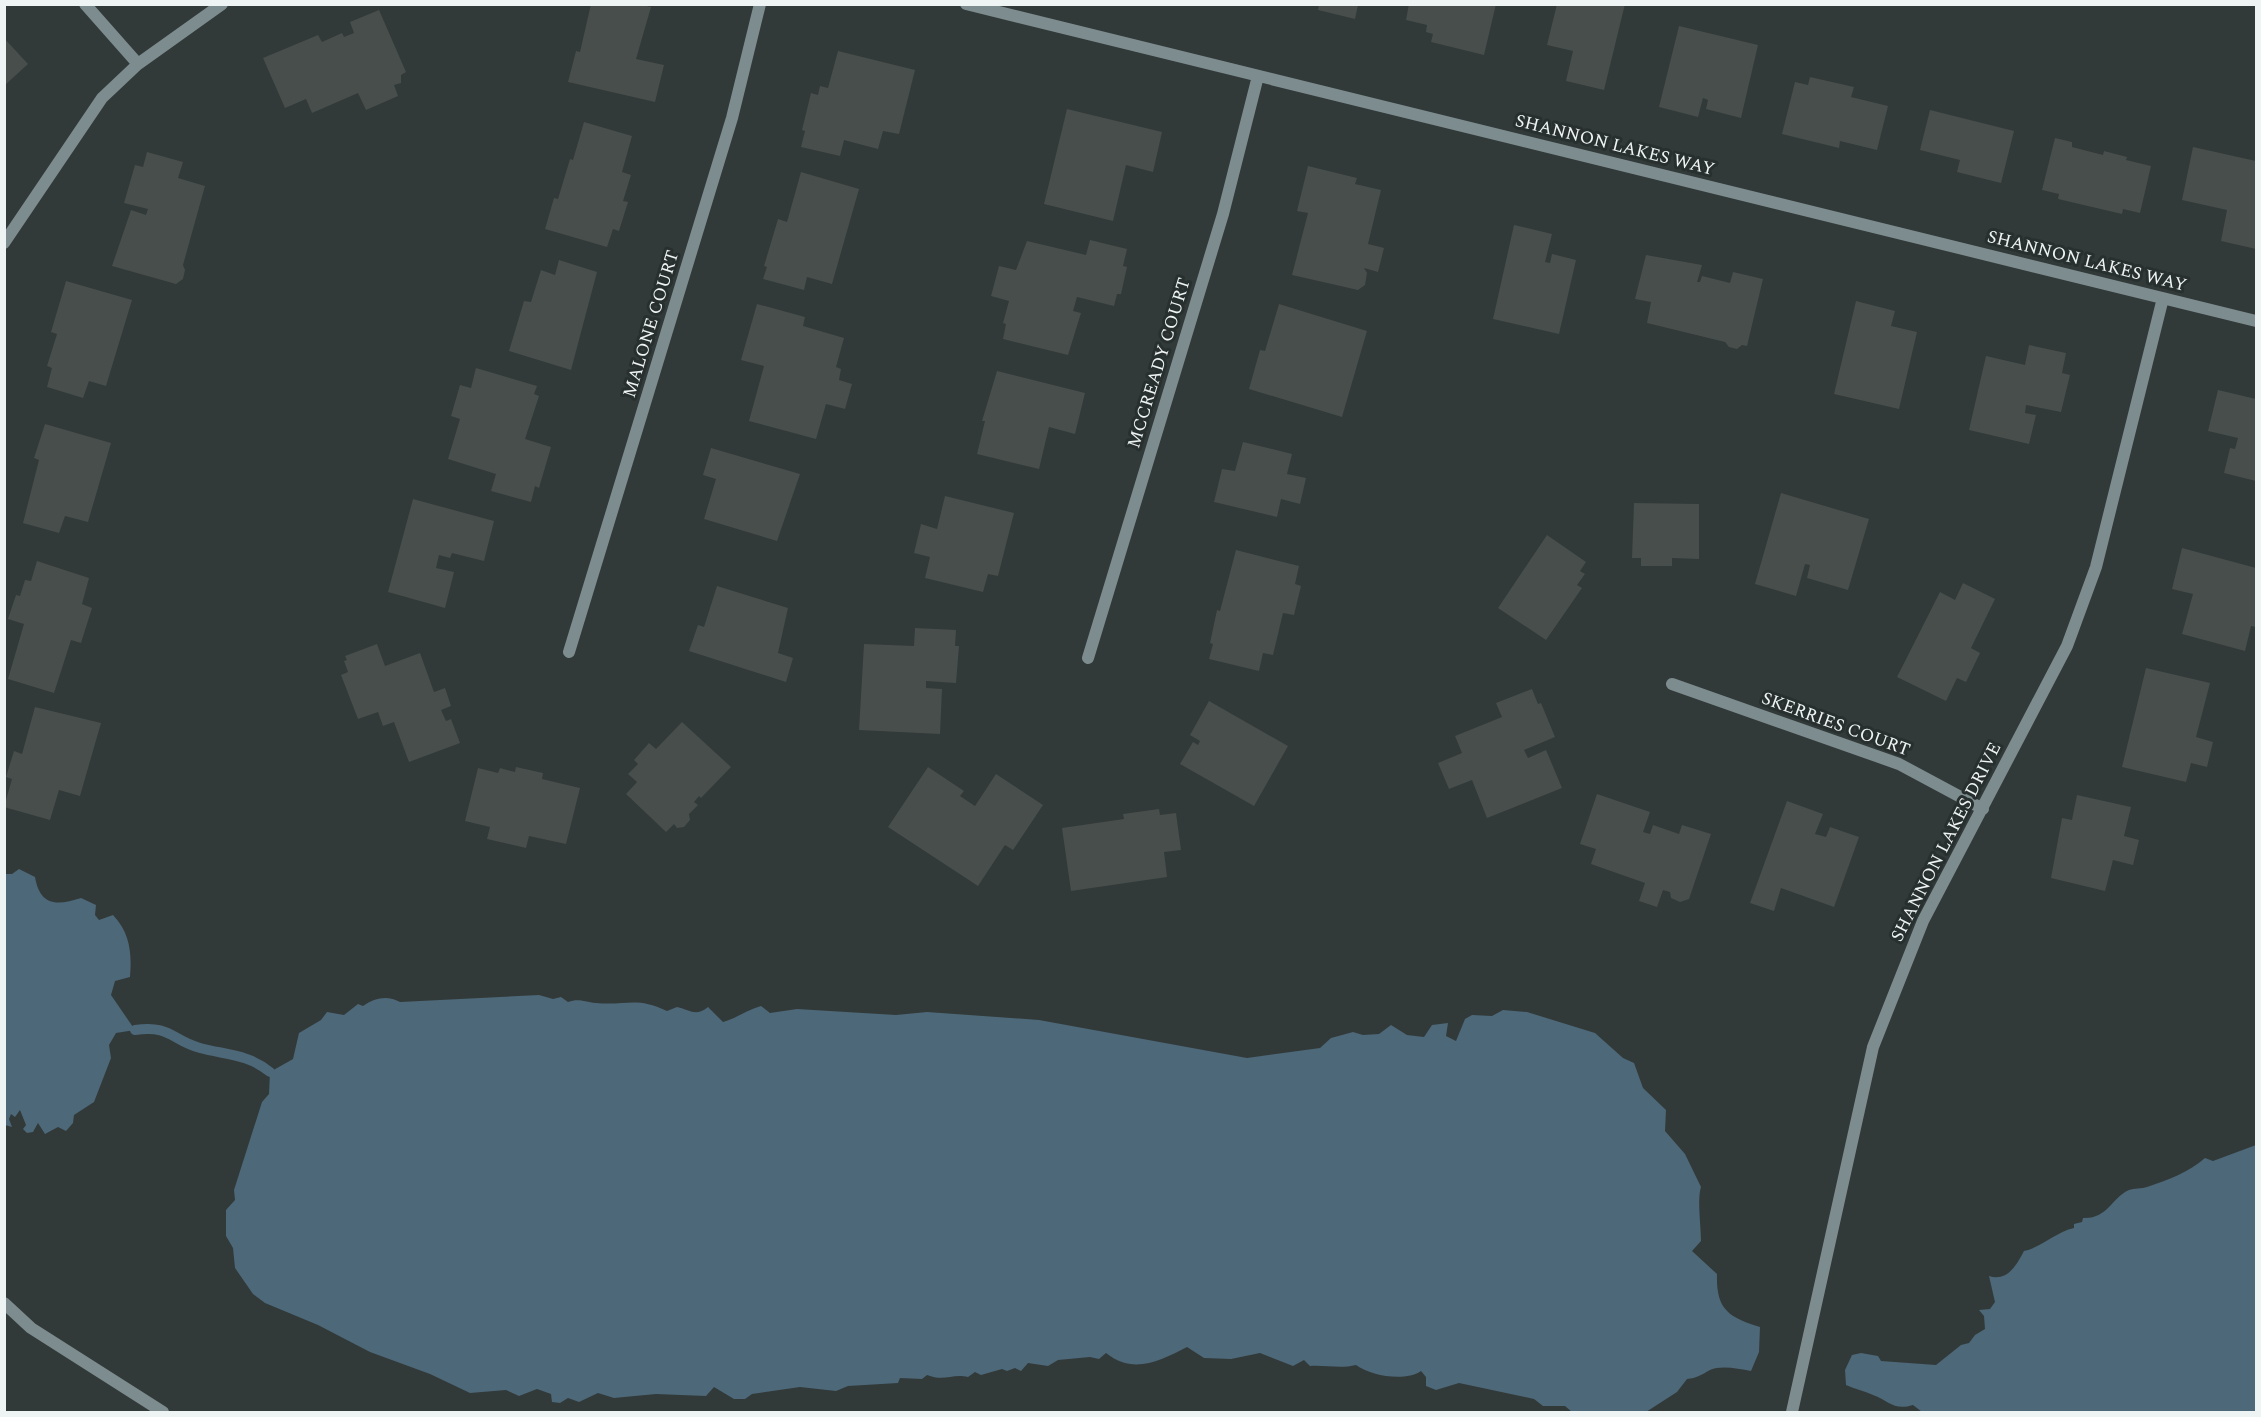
<svg xmlns="http://www.w3.org/2000/svg" width="2261" height="1417" viewBox="0 0 2261 1417" font-family="Spectral,serif">
  <style>
    .water { fill: #4d6878 }
    .lines { fill: none; stroke-linecap: round; stroke-linejoin: round }
    .stream { stroke: #4d6878; stroke-width: 10 }
    .building { fill: #474e4b }
    .street { stroke: #7d8c8f; stroke-width: 12 }
    .labels { text-anchor: middle; dominant-baseline: central; stroke-width: 6; stroke-linejoin: round; paint-order: stroke }
    .street-label { font-size: 18px; fill: #eef3f3; stroke: #282f2f }
  </style>
  <rect width="100%" height="100%" fill="#323939"/>
  <path class="water" d="M19,869L35,877C40,906 57,906 81,898L96,905L95,915L99,920L113,915C130,933 132,953 130,977L115,981L111,995L135,1030L116,1033L109,1045L111,1058L94,1102L74,1115L73,1123L66,1131L58,1127L45,1134L38,1123L33,1132L27,1133L23,1129L26,1125L20,1110L15,1117L11,1114L9,1119L12,1127L5,1125V874H12Z
    M539,995L553,999L561,997L568,1002C579,998 584,1002 596,1003C626,1006 636,996 667,1011L677,1007C690,1010 696,1017 708,1007L723,1022C737,1018 747,1010 761,1006L770,1013L797,1009L896,1015L927,1012L1039,1020L1247,1058L1320,1048L1331,1038L1353,1032L1363,1035L1379,1034L1391,1025L1407,1035L1424,1037L1432,1025L1448,1023L1446,1036L1456,1041L1465,1019L1472,1015L1492,1016L1503,1010L1527,1012L1595,1033L1623,1058L1634,1063L1643,1088L1666,1110L1665,1131L1685,1154L1701,1187C1697,1199 1701,1226 1701,1241L1692,1251L1717,1274C1716,1309 1728,1317 1760,1327L1759,1352L1751,1371C1738,1369 1722,1365 1710,1370C1701,1375 1697,1378 1687,1379L1677,1392L1646,1412H1572L1565,1406H1543L1534,1399L1459,1383L1436,1390L1426,1386V1377L1421,1371C1405,1382 1371,1376 1356,1365C1341,1369 1326,1365 1310,1366L1304,1360L1293,1366L1260,1353L1231,1359L1204,1358L1187,1347C1160,1361 1133,1375 1106,1353L1099,1359L1090,1357L1058,1360L1048,1366L1028,1363L1021,1371L1015,1368L1007,1371L1002,1369L981,1375L975,1372L968,1377C952,1373 945,1382 927,1375L922,1379L900,1378L898,1383L848,1386L836,1391L800,1387L752,1394L745,1399H734L714,1387L706,1396L656,1394L614,1398L598,1393L579,1402L568,1398L560,1403L552,1402L551,1394L537,1389L519,1396L506,1390L470,1393L430,1374L370,1352L318,1325L265,1303L253,1294L235,1268L233,1248L226,1236V1210L235,1200L234,1190L262,1102L269,1094L270,1072L293,1059L299,1033L321,1020L327,1012L344,1015L358,1004L363,1006C375,998 387,995 400,1002Z
    M2256,1145V1412H1922L1913,1405C1894,1411 1889,1401 1873,1395C1864,1391 1855,1389 1846,1385L1845,1370L1852,1355L1861,1353L1878,1356L1881,1361L1936,1365L1961,1345L1969,1343L1975,1335L1985,1329L1984,1316L1979,1310L1990,1309L1995,1302L1989,1276C2008,1282 2017,1264 2024,1251C2042,1247 2056,1232 2074,1228V1224L2082,1222L2083,1218C2108,1219 2111,1198 2129,1190C2134,1188 2142,1189 2147,1187C2168,1180 2189,1172 2205,1158L2213,1161Z"/>
  <g class="lines">
    <path class="stream" d="M135,1030C171,1025 171,1040 200,1048C226,1055 248,1054 270,1072"/>
  </g>
  <path class="building" d="M591,4H639L651,7L636,59L664,65L655,102L568,82L576,51L580,52Z
    M1409,4H1496L1484,55L1431,42L1433,34L1426,32L1427,25L1406,20Z
    M1557,4H1625L1604,90L1566,81L1573,51L1547,45Z
    M1319,5H1358L1355,19L1318,10Z
    M379,10L406,72L401,75V83L394,85L398,96L366,110L358,93L312,113L306,99L285,108L263,58L318,35L322,42L342,33L344,37L354,33L350,22Z
    M1679,26L1758,45L1741,118L1706,109L1708,100L1703,98L1698,117L1659,107Z
    M4,38L28,64L4,86Z
    M838,51L915,70L899,134L883,131L878,149L844,140L840,156L801,147L805,131L802,130L811,93L818,95L820,86L828,88Z
    M1810,77L1854,87L1851,97L1888,106L1877,150L1840,141L1839,148L1782,134L1795,82L1808,85Z
    M1067,109L1162,132L1153,172L1126,165L1113,221L1044,204Z
    M1930,110L2014,131L2001,183L1957,172L1960,160L1920,150Z
    M584,122L632,136L622,172L631,175L623,201L628,202L619,231L613,229L607,247L545,229L554,198L558,199L570,159L573,160Z
    M2055,138L2072,142V147L2103,155L2104,151L2127,157L2126,160L2151,166L2140,213L2123,209L2122,214L2058,199L2059,194L2042,190Z
    M2193,147L2256,161V249L2221,241L2227,210L2182,200Z
    M147,152L183,162L178,178L205,186L183,265L185,270L183,279L176,284L112,266L131,210L146,215L148,209L124,203L135,165L143,167Z
    M1308,166L1357,178L1355,184L1381,190L1368,244L1384,248L1378,272L1364,268L1367,273L1365,285L1358,290L1292,275L1308,213L1297,211Z
    M801,172L859,189L832,284L807,277L804,290L763,279L767,267L764,266L778,219L787,222Z
    M1514,225L1552,234L1545,262L1550,263L1552,254L1576,260L1559,334L1493,319Z
    M1090,240L1127,249L1123,266L1127,267L1121,294H1117L1114,306L1077,297L1073,311L1081,313L1068,355L1003,339L1006,324L1003,323L1009,301L991,296L999,266L1016,270L1027,241L1086,255Z
    M1646,255L1702,265L1697,282H1700L1702,276L1730,283L1733,272L1763,279L1747,346L1742,345L1737,349L1729,347L1725,342L1647,323L1651,302L1635,299Z
    M559,260L597,272L571,370L509,351L524,301L531,302L541,270L555,275Z
    M66,281L132,300L106,386L89,381L83,398L47,387L52,368L47,366L57,334L51,332Z
    M1856,301L1895,311L1891,326L1917,332L1899,409L1834,394Z
    M757,304L805,317L803,326L844,338L836,367L841,369L839,380L852,384L845,409L826,404L816,439L749,421L764,366L741,360Z
    M1279,304L1367,331L1342,417L1249,389L1260,350L1265,351Z
    M2029,345L2066,353L2062,373L2070,375L2061,412L2026,405L2025,413L2036,415L2029,444L1969,430L1986,356L2025,365Z
    M476,368L537,386L534,394L539,396L525,439L551,447L539,488L535,486L531,502L491,491L496,474L448,459L460,419L451,416L460,385L471,388Z
    M997,371L1085,393L1075,434L1049,427L1039,469L977,454L985,421H982Z
    M2218,390L2256,399V481L2224,473L2230,448L2235,449L2238,438L2208,431Z
    M45,424L111,443L88,522L65,516L59,533L23,523L39,460L34,458Z
    M1243,442L1292,454L1287,474L1306,478L1300,504L1281,499L1277,517L1214,502L1222,469L1235,471Z
    M711,448L800,474L777,541L704,519L716,479L703,475Z
    M1781,493L1869,519L1848,590L1807,578L1810,565L1805,564L1796,596L1755,584Z
    M945,496L1014,513L998,576L988,574L983,592L925,578L930,557L914,553L921,524L937,529Z
    M413,499L494,521L484,561L452,553L450,558L439,555L436,568L454,572L445,608L388,592Z
    M1634,503L1699,504V559L1672,558V566H1641V558H1632Z
    M1547,535L1586,562L1580,571L1585,574L1577,585L1582,588L1546,640L1498,608Z
    M2182,548L2256,568V627L2251,626L2245,651L2182,634L2193,594L2172,589Z
    M1236,550L1299,566L1295,584L1301,586L1294,615L1283,613L1273,655L1263,653L1259,671L1209,659L1213,644L1210,643L1217,610L1220,611Z
    M37,561L89,578L82,604L92,608L81,643L71,640L54,693L8,679L24,624L8,619L16,595L20,596L25,580L31,581Z
    M1963,583L1995,599L1971,648L1980,653L1966,682L1957,678L1946,701L1897,677L1940,592L1955,600Z
    M717,586L788,608L778,653L793,658L786,682L689,651L698,625L704,627Z
    M915,628L956,630L955,646H959L956,683L926,681V688L942,689L940,734L859,730L864,644L914,646Z
    M377,644L385,666L420,653L434,692L445,688L451,706L441,710L446,721L451,719L460,743L409,762L394,722L383,726L378,712L358,719L341,675L348,672L344,661L347,660L345,656Z
    M2146,668L2210,683L2196,737L2213,742L2207,767L2191,763L2186,782L2122,767Z
    M1532,689L1538,704L1541,703L1555,737L1524,750L1528,758L1546,750L1562,788L1487,818L1472,780L1449,789L1438,763L1462,753L1455,736L1502,717L1496,703Z
    M1209,701L1288,746L1254,806L1180,764L1193,742L1198,745L1200,741L1190,735Z
    M35,707L101,723L80,796L59,790L50,820L4,807L12,779L6,777L14,751L22,754Z
    M682,722L731,767L701,798L699,796L694,802L698,805L689,814L690,820L684,827L677,828L674,824L666,832L626,794L637,782L628,774L638,764L634,760L649,743L656,749Z
    M516,767L543,773L542,779L580,788L566,844L529,836L526,848L487,839L490,827L465,821L478,768L498,773L500,768L515,772Z
    M928,767L964,791L960,796L975,806L996,774L1043,805L1013,850L1005,845L978,886L888,827Z
    M1597,794L1650,812L1643,832L1650,834L1653,825L1679,834L1682,825L1711,834L1689,899L1680,902L1671,898L1670,892L1663,890L1657,907L1639,901L1645,883L1591,864L1596,849L1580,844Z
    M2077,795L2131,807L2124,836L2139,840L2133,865L2113,860L2105,891L2051,878L2062,818L2072,820Z
    M1787,801L1823,814L1815,834L1826,837L1830,827L1859,837L1834,907L1781,888L1774,911L1750,903Z
    M1159,809L1160,815L1176,813L1181,850L1164,852L1167,877L1071,891L1062,828L1124,819L1123,814Z"/>
  <g class="lines">
    <path class="street" d="M85,4L138,64
      M966,4L2256,321
      M4,243L102,98L138,64L222,4
      M569,652L732,118L760,4
      M1088,658L1223,214L1258,76
      M1672,684L1899,764L1983,809
      M4,1303L31,1328L163,1412
      M1792,1412L1873,1047L1923,921L2067,646L2096,567L2163,298"/>
  </g>
  <g class="labels">
    <g class="street-label">
      <text transform="translate(1615 145) rotate(14)">SHANNON LAKES WAY</text>
      <text transform="translate(2087 261) rotate(14)">SHANNON LAKES WAY</text>
      <text transform="translate(651 324) rotate(-73)">MALONE COURT</text>
      <text transform="translate(1159 363) rotate(-73)">MCCREADY COURT</text>
      <text transform="translate(1836 724) rotate(20)">SKERRIES COURT</text>
      <text transform="translate(1946 842) rotate(-63)">SHANNON LAKES DRIVE</text>
    </g>
  </g>
  <rect width="2261" height="1417" fill="none" stroke="#eef3f3" stroke-width="12"/>
</svg>
